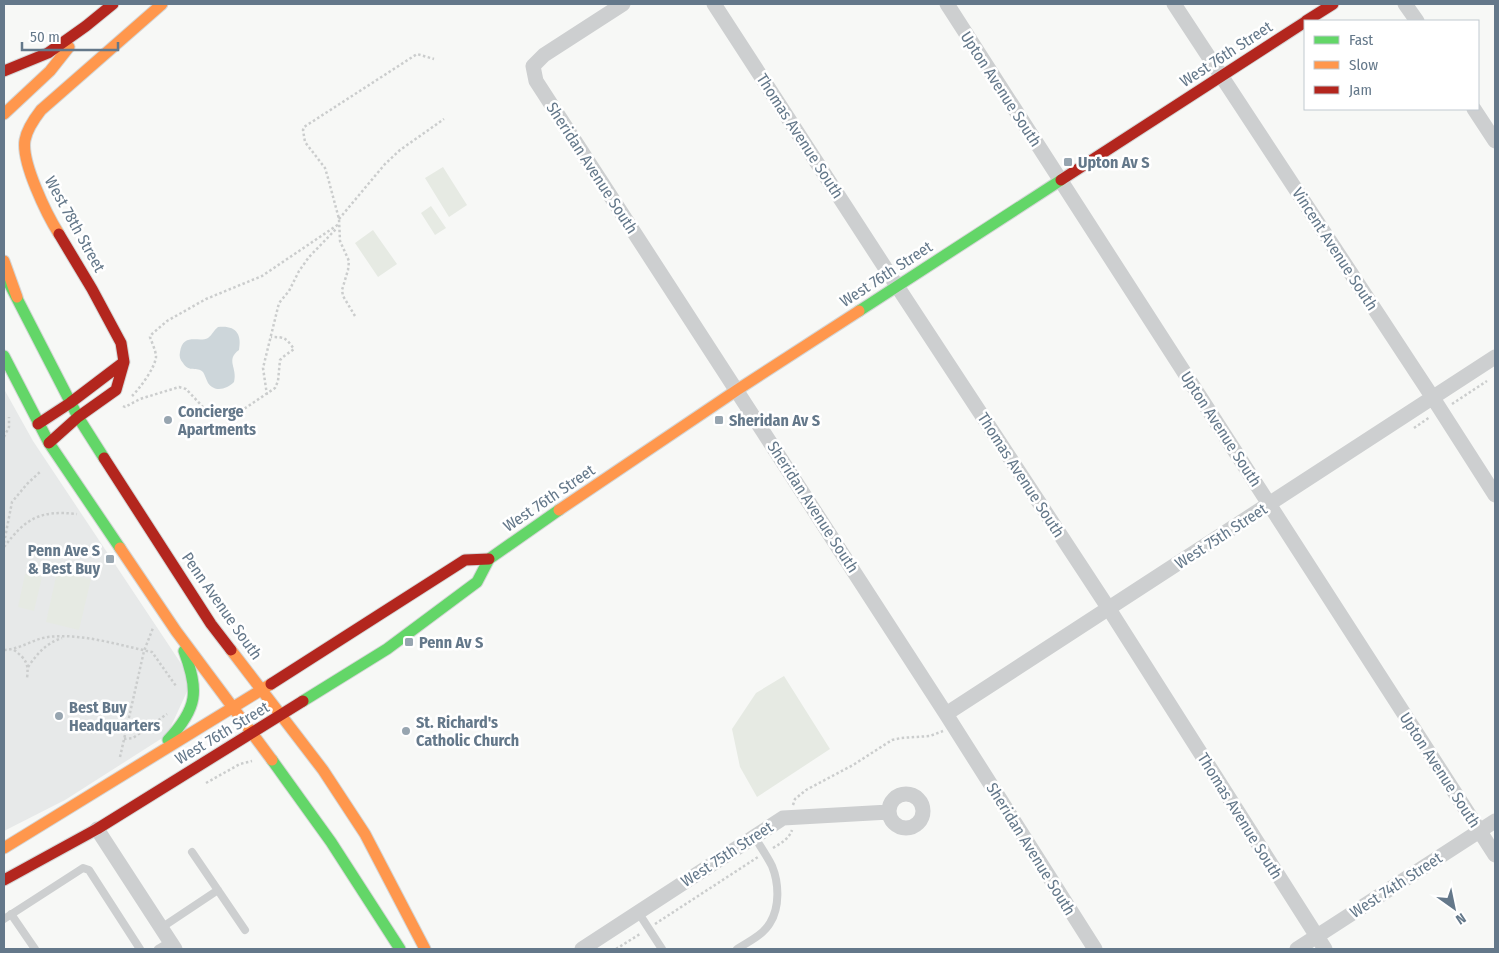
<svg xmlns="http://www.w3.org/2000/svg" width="1499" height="953" viewBox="0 0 1499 953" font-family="'Fira Sans Condensed',sans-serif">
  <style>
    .built { fill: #e7e9e9 }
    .green { fill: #e6eae3 }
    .water { fill: #cdd6da }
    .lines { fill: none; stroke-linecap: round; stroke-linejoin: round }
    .fast-casing { stroke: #d4d6d6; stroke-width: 13 }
    .slow-casing { stroke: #d4d6d6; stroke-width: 13 }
    .jam-casing { stroke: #d4d6d6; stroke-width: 13 }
    .path { stroke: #cbcdcd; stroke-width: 2.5; stroke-dasharray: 2.5 2.5; stroke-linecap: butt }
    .lane { stroke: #cdcfd0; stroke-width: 8 }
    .street { stroke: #cdcfd0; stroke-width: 15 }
    .fast { stroke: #63d668; stroke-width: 11 }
    .slow { stroke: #ff974d; stroke-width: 11 }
    .jam { stroke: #b3261e; stroke-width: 11 }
    .poi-dot { fill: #97a5b0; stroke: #fff; stroke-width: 2 }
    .labels { text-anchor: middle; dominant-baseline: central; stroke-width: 5; stroke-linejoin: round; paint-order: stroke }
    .street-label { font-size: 16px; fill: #64788a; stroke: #fff }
    .poi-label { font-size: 16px; font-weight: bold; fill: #64788a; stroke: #fff; text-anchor: start }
  </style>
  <rect width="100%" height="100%" fill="#f7f8f6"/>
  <path class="built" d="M4,389L33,441L182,665L190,685L167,735L65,800L4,831Z"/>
  <path class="green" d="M443,167L467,205L449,217L425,178Z
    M431,206L446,228L435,235L421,213Z
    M373,230L397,264L378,277L355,243Z
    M57,572L91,579L79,630L46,622Z
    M25,574L42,577L34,611L18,607Z
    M784,676L830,749L757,797L740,767L732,729L756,693Z"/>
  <path class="water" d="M218,327C236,325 242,334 239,350C225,360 238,368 234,382C227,389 215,393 208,383C206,379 205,375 203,372C197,366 189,373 183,363C180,360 179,356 180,352C183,332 199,343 208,338C212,335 214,330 218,327Z"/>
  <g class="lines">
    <g class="fast-casing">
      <path id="fast" d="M9,283L78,417L104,458
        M859,311L1061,180
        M4,356L49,443L120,548
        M303,701L387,649L477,582L489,559L559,510
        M168,740C198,708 199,691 184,651
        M272,760L331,842L400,949"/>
    </g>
    <g class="slow-casing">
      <path id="slow" d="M4,114L50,71L69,47
        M59,234C47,215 21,162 25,140C27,129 34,119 41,110L162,4
        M4,261L17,297
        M559,510L737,390L859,311
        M120,548L176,631L272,760
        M231,650L323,770L365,834L425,949
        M4,848L271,684"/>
    </g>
    <g class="jam-casing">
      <path id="jam" d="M1306,21L1333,4
        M4,71L48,53L86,26L113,4
        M1061,180L1305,22
        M38,424L70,403L124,362
        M49,443L78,417L116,390L124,362L121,343L92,289L59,234
        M104,458L211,624L231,650
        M271,684L465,560L489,559
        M4,880L97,829L303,701"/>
    </g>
    <path class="path" d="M339,219L385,164L400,150L444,119
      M355,316L343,296L342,290L348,270L349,261L340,241L339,219L328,178L325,168L305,142L303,130L304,127L417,54L434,59
      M267,395L263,368L279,303L289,291L299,271L309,257L337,228
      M132,396C140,388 155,368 156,357C156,351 152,343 150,337L152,334L167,321L206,299L262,276L339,224
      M1452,404L1487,381
      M123,406L125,407L140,399L179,387L186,389L203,407L211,410L241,411L275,388L278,381L280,360L283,357L294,349C286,338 285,337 271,337
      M1414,428L1430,417
      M4,437L9,427V417
      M4,543L12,502L27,484L41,471
      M4,547C26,518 40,510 77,514
      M4,650C21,649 33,639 48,637C83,633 118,645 152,652L176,686
      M14,650C26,659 29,664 27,678
      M28,667C37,654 46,643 62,638
      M124,739L133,738L167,714
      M120,757L144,651L153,628
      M206,783L240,764L252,761
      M793,805L795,799L806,790L853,765L892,740L901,738L930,736L943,731
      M773,848C781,843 789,839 792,830
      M655,924L758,857
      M616,949L640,934"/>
    <path class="lane" d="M192,852L245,930
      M638,912L662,949
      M11,914L35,949
      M4,919L83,868L89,870L140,949
      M161,928L218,890
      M158,949L170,942
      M737,949C748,942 763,935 770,923C780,907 779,883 772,866C767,856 760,846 754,836"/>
    <path class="street" d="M623,4L544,55L533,66L536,81L946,714L1095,949
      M714,4L897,286L1109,609L1325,949
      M947,4L1495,855
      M1174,4L1433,398L1495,495
      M1405,4L1417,21
      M1474,109L1495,141
      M946,714L1495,357
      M889 811a17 17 0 1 1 34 0a17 17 0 1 1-34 0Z
      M97,829L175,949
      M582,949L783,818L889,812
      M1297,949L1495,821"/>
    <use href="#fast" class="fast"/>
    <use href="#slow" class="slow"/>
    <use href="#jam" class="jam"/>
  </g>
  <g class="poi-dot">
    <rect x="1063" y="157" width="10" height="10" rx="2.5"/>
    <circle cx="168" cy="420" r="5"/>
    <rect x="714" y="415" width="10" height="10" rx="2.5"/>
    <rect x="105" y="554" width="10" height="10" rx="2.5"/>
    <rect x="404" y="637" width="10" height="10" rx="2.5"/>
    <circle cx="59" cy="716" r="5"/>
    <circle cx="406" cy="731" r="5"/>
  </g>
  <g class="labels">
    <g class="street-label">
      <text transform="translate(1226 54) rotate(-33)">West 76th Street</text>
      <text transform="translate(1001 89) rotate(57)">Upton Avenue South</text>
      <text transform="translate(800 136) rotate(57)">Thomas Avenue South</text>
      <text transform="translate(592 168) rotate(57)">Sheridan Avenue South</text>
      <text transform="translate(75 224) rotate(61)">West 78th Street</text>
      <text transform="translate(1335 249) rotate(57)">Vincent Avenue South</text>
      <text transform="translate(886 274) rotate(-33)">West 76th Street</text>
      <text transform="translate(1221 429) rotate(57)">Upton Avenue South</text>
      <text transform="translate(1021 475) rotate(57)">Thomas Avenue South</text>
      <text transform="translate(549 498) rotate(-34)">West 76th Street</text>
      <text transform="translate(813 507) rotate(57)">Sheridan Avenue South</text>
      <text transform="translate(1221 536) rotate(-33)">West 75th Street</text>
      <text transform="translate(222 606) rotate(55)">Penn Avenue South</text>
      <text transform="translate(222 733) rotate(-31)">West 76th Street</text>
      <text transform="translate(1440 770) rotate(57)">Upton Avenue South</text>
      <text transform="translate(1240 816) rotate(58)">Thomas Avenue South</text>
      <text transform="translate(1031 849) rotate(58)">Sheridan Avenue South</text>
      <text transform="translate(727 854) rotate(-33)">West 75th Street</text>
      <text transform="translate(1396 885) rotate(-33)">West 74th Street</text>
    </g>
    <g class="poi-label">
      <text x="1078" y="162">Upton Av S</text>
      <text x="178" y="411">Concierge<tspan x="178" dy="18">Apartments</tspan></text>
      <text x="729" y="420">Sheridan Av S</text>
      <text x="100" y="550" text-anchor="end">Penn Ave S<tspan x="100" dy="18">&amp; Best Buy</tspan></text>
      <text x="419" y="642">Penn Av S</text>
      <text x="69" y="707">Best Buy<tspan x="69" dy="18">Headquarters</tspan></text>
      <text x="416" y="722">St. Richard's<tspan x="416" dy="18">Catholic Church</tspan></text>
    </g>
  </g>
  <rect width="1499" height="953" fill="none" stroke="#64788a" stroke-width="10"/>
  <rect x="1304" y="20" width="175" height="90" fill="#ffffff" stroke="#c1c9d0"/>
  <rect x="1314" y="36" width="25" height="8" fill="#63d668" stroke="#c1c9d0"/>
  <text x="1349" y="45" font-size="15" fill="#64788a">Fast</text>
  <rect x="1314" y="61" width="25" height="8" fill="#ff974d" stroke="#c1c9d0"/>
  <text x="1349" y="70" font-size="15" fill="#64788a">Slow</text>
  <rect x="1314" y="86" width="25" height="8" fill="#b3261e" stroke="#c1c9d0"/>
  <text x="1349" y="95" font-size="15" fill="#64788a">Jam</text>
  <g transform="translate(1454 908) rotate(147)" stroke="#ffffff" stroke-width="4" paint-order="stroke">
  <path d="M0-4L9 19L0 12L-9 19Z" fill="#64788a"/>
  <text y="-8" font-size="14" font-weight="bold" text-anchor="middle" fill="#64788a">N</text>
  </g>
  <path d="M22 42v8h96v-8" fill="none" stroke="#64788a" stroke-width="2.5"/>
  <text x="30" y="42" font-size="15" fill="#64788a" stroke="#ffffff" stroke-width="4" paint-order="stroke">50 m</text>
</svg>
